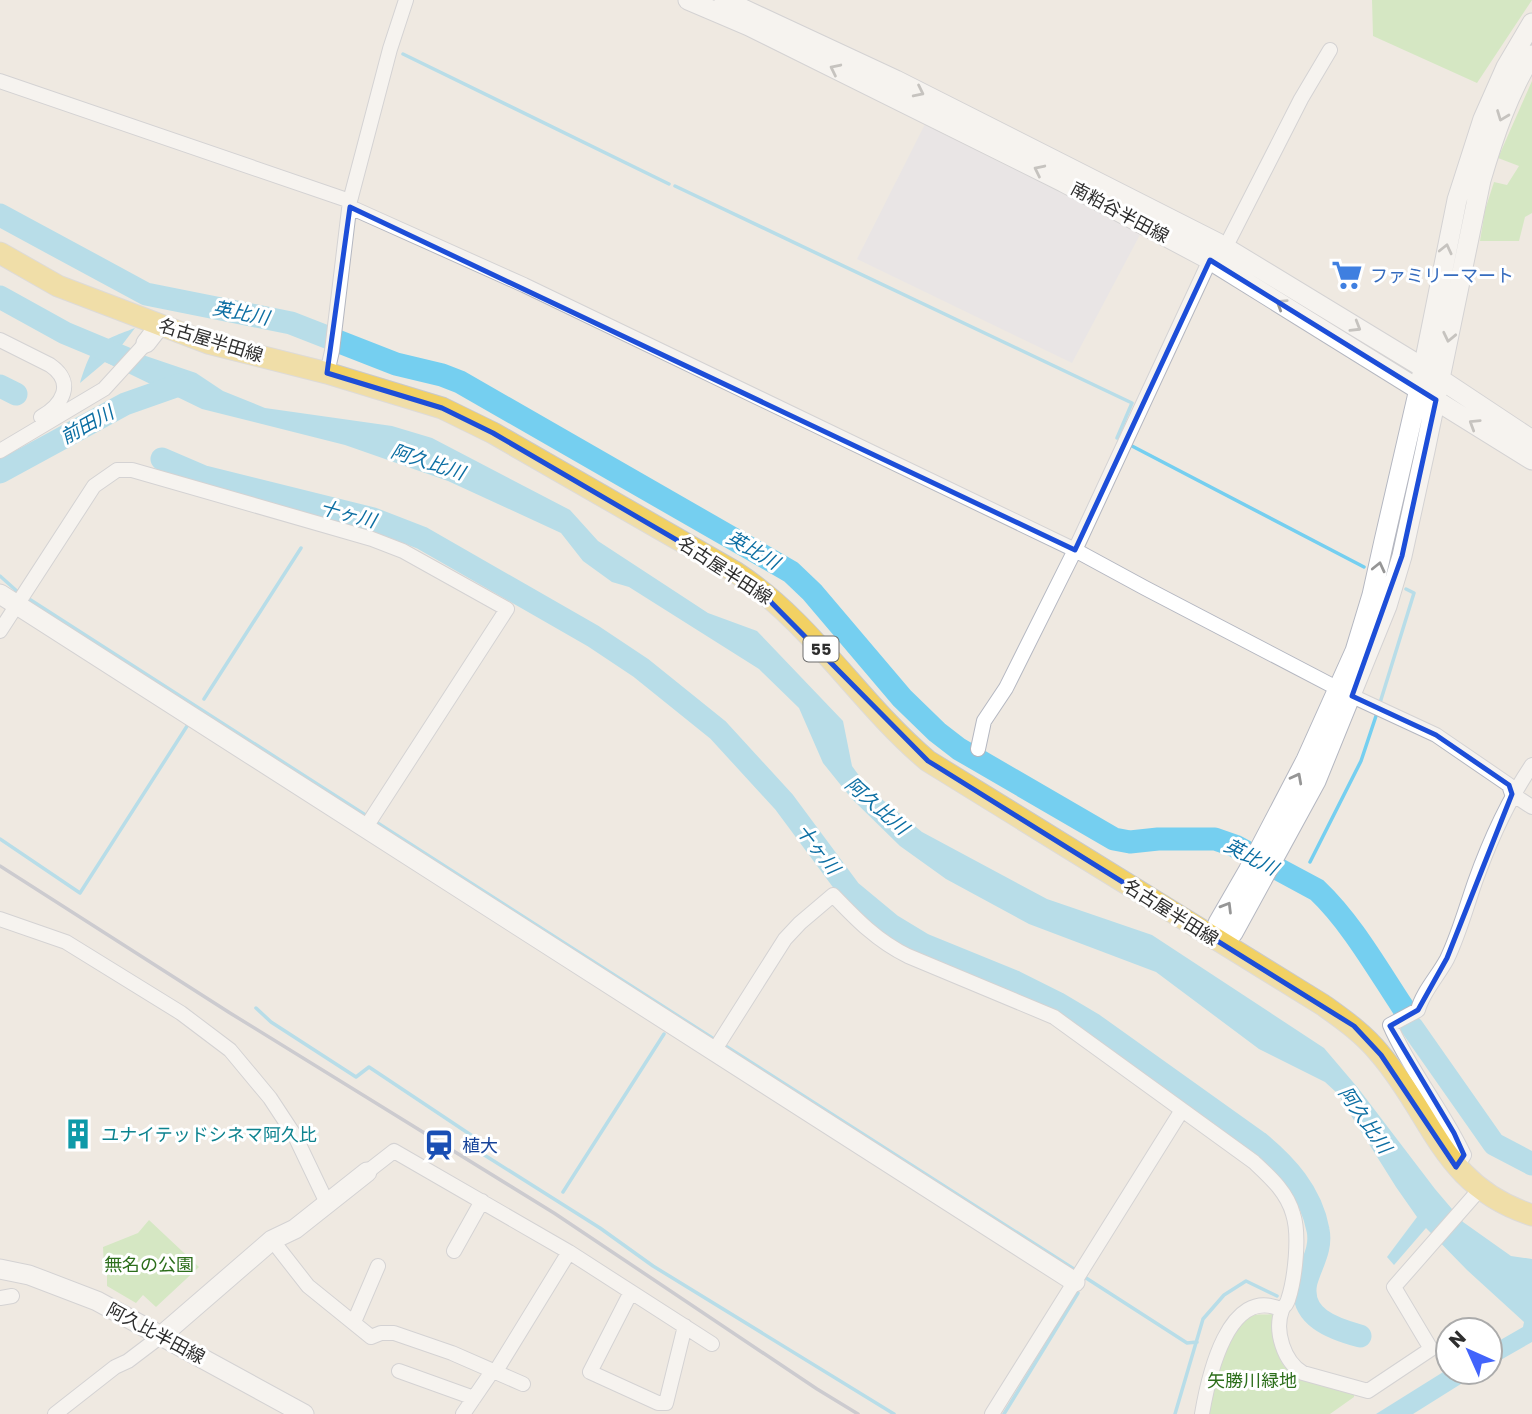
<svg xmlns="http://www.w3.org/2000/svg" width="1532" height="1414" viewBox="0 0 1532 1414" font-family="Poppins,'Noto Sans JP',sans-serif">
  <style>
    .industrial { fill: #e3e1e8 }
    .green { fill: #b6e59e }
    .water { fill: #75cff0 }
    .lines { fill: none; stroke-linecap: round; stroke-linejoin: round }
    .stream { stroke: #75cff0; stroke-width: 3.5 }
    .river { stroke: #75cff0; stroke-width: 23 }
    .street-casing { stroke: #b4b7c1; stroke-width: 16 }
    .secondary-casing { stroke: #b4b7c1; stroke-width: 21 }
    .primary-casing { stroke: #c9c9c9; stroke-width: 23 }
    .street { stroke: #fff; stroke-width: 14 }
    .secondary { stroke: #fff; stroke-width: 19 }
    .primary { stroke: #f2d163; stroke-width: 21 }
    .rail { stroke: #a3a6b8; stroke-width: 3.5 }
    .oneway { stroke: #969696 }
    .marked { fill: none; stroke: #1d4ed8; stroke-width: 5; stroke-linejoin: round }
    .labels { text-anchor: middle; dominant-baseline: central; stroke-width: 6; stroke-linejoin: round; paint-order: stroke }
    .shield { fill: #fff; stroke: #6d6d6d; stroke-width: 2 }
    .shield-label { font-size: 16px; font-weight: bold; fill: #2e2e2e }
    .street-label { font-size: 18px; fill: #2e2e2e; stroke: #fff }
    .shop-label { font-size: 18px; fill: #366cbe; stroke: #fff; text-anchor: start }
    .culture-label { font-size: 18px; fill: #0d838f; stroke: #fff; text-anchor: start }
    .transit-label { font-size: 18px; fill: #164399; stroke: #fff; text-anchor: start }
    .park-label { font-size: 18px; fill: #2c6e1b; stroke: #fff }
    .water-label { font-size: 19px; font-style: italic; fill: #0d6fa3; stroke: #fff }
  </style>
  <rect width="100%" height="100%" fill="#efe9e1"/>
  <path class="industrial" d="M925,124L1142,231L1072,363L857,259Z"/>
  <path class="green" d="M1372,0H1532L1477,83L1373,36Z
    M1532,81V213L1525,217L1519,241H1480L1485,210L1494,182L1507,185L1519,166L1498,158Z
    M149,1220L199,1267L156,1307L143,1295L136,1303L107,1286V1268L104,1267L103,1247L138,1233Z
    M1272,1314L1276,1318C1276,1332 1275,1351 1282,1363C1294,1384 1333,1387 1354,1393V1397L1330,1414H1209C1216,1387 1223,1324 1255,1315C1259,1314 1267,1315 1272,1314Z"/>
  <path class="water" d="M135,328L122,345L140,354L196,373L223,391L265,408L392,426L432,438L570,510L598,541L708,613L757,631L843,721L852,766L868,788L922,832L1047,899L1152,935L1324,1048L1358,1088L1435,1189L1463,1222L1511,1256L1532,1259V1342L1490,1366V1346L1523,1327L1524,1322L1467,1270L1426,1228L1394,1265L1387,1257L1417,1217L1396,1187L1337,1093L1325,1082L1259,1049L1156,972L1029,924L946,879L900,846L852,799L823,763L799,708L759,669L629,587L612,582L583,561L561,533L448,481L345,445L202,409L105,362L80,383C93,342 96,343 135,328Z
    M1448,1369V1372H1480L1413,1414H1376Z"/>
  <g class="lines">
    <path class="stream" d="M403,54L669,184
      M675,186L1132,403L1117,438
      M1132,446L1364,567
      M0,576L19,593
      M26,597L367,816
      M204,699L301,548
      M1379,706L1414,593L1406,589
      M373,820L717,1041
      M0,839L80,893L189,723
      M1310,862L1361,761L1377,713
      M256,1008L271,1022L356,1077L369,1067L483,1143L478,1151L600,1228L653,1266L894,1414
      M724,1045L1077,1271
      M563,1192L664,1034
      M1083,1276L1187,1343L1197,1342
      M1004,1414L1078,1293
      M1175,1414L1203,1319L1224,1295L1246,1281L1277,1296"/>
    <path class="river" d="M0,215L146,294L291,323L396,364L442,375L460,382L791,572L812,592L902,698L937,732L959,749L1114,839L1130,842L1158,839H1215L1235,846L1317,890C1351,922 1378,970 1404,1009
      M0,297L65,333L125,358
      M0,386L16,394
      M162,459L204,477L373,519L422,538L593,636L641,668L718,730L784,802L850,891L891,925L924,945L1015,982L1057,1003L1094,1025L1258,1142C1286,1165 1311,1192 1318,1230C1322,1249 1311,1264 1306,1282C1298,1317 1334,1329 1360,1336
      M0,472L125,404L179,385
      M1412,1027L1494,1144L1532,1164"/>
    <g class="street-casing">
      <path id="street" d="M0,81L350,201
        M350,207L524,285L1075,550L1145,588L1352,696L1436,735L1509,785L1512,794L1532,807
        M1225,248L1301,99L1330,50
        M0,340L50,365C76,383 62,405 41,417
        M327,373L332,351L350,201L390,49L406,0
        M0,451L104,389L146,343
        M0,631L94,486L117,470H132L372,539L403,551L507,609L366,827
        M978,749L984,721L1006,688L1075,550L1210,260
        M0,919L66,942L181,1013L230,1050L270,1098L295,1136L327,1203
        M714,1051L785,939L800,923L833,895C856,919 877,941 908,956L1054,1017L1254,1162C1270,1177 1287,1192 1293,1214C1300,1235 1295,1279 1288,1300C1285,1308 1285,1303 1282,1310C1274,1331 1284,1362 1303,1373L1368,1391L1431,1349L1394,1287L1480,1189
        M1456,1167L1464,1155C1443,1110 1410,1071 1390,1025L1418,1010C1422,993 1438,976 1447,959C1459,934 1466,908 1475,882C1490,840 1507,802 1532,765
        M367,1172L394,1151L569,1252L712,1344
        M272,1240L308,1286L371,1337L381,1333H394L452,1353L523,1384
        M454,1251L482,1201
        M631,1292L590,1372L658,1403H666L685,1326
        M0,1298L12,1296
        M354,1322L378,1266
        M399,1371L474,1398
        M496,1371L569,1252
        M55,1414L115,1367L128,1361L161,1336
        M463,1414L493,1370
        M992,1414L1182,1110
        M1202,1414C1208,1379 1228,1283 1282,1310"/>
    </g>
    <g class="secondary-casing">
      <path id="secondary" d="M688,0L749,26L1063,182L1210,260L1532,460
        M724,0L896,80L1218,243L1422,367L1532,440
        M1532,23L1506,67L1483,119L1457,200L1419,389L1384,541L1372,595L1355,651L1306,760L1248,871L1218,923V941L1233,933L1316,781L1387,606L1402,556L1425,451L1481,180C1494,136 1508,94 1532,55
        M146,343L160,325
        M0,594L1075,1282
        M0,1269L29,1275L97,1301L304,1414
        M161,1336L272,1240L295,1229L367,1172"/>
    </g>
    <g class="primary-casing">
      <path id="primary" d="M0,253L58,286L208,343L327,373L442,408L493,433L735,572C812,622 859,703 928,761L1323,1005C1344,1020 1364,1034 1380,1054C1434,1117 1442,1186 1532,1215"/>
    </g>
    <use href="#street" class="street"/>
    <use href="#secondary" class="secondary"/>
    <use href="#primary" class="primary"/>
    <path class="rail" d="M0,866L230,1013L554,1213L817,1389L858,1414"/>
  </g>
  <defs><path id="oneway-chevron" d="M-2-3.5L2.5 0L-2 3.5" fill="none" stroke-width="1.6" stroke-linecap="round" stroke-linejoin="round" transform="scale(1.75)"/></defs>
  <g class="oneway">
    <use href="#oneway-chevron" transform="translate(835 69) rotate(-154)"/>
    <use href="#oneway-chevron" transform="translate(919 92) rotate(26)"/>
    <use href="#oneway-chevron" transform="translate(1502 116) rotate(111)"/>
    <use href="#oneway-chevron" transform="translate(1039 170) rotate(-154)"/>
    <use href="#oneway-chevron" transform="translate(1446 249) rotate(-77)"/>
    <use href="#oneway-chevron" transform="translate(1281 304) rotate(-148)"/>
    <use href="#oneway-chevron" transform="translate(1356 327) rotate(31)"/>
    <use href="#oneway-chevron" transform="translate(1449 337) rotate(102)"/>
    <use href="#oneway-chevron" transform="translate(1474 424) rotate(-148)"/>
    <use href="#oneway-chevron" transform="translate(1379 567) rotate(-77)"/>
    <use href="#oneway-chevron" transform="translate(1297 778) rotate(-62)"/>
    <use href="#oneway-chevron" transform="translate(1227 907) rotate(-59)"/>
  </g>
  <path d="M0 0H1532V1414H0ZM350,207L1075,550L1210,260L1436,400L1402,556L1352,696L1436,735L1509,785L1512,794L1447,958L1418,1010L1390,1026L1454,1133L1464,1155L1456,1167L1381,1055L1354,1026L928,761L754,585L493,433L442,408L327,373Z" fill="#efe9e1" fill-opacity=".55" fill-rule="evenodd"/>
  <path class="marked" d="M350,207L1075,550L1210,260L1436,400L1402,556L1352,696L1436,735L1509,785L1512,794L1447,958L1418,1010L1390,1026L1454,1133L1464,1155L1456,1167L1381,1055L1354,1026L928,761L754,585L493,433L442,408L327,373Z"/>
  <defs>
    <g id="supermarket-bare" transform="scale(2.415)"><path d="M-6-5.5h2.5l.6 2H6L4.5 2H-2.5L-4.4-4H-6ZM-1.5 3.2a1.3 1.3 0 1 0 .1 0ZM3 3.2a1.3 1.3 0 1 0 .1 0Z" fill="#3f7fe0" stroke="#fff" stroke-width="2.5" paint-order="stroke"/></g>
    <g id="building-bare" transform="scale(2.415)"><path d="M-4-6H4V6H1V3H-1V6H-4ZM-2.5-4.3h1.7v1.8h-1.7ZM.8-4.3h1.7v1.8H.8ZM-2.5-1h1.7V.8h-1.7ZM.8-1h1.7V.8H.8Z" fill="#0f9aa8" stroke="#fff" stroke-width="2.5" paint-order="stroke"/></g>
    <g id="station-bare" transform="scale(2.415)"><path d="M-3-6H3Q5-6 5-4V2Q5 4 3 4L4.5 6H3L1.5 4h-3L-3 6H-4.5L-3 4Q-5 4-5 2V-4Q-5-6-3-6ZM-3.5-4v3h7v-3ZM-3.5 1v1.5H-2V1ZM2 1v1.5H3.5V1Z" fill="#1a4fb4" stroke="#fff" stroke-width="2.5" paint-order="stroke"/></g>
  </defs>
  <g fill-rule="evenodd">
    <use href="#supermarket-bare" x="1347" y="275"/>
    <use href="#building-bare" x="78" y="1134"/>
    <use href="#station-bare" x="439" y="1145"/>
  </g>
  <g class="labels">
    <rect class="shield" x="803.5" y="636.5" width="35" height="25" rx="5"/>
    <g class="shield-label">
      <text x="821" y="649">55</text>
    </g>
    <g class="street-label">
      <text transform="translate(1120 212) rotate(28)">南粕谷半田線</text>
      <text transform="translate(211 340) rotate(17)">名古屋半田線</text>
      <text transform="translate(725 570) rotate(33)">名古屋半田線</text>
      <text transform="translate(1171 912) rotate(32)">名古屋半田線</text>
      <text transform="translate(156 1333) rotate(28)">阿久比半田線</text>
    </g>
    <g class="shop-label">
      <text x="1370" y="275">ファミリーマート</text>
    </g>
    <g class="culture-label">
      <text x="101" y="1134">ユナイテッドシネマ阿久比</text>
    </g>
    <g class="transit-label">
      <text x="462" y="1145">植大</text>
    </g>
    <g class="park-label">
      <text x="149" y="1264">無名の公園</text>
      <text x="1252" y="1380">矢勝川緑地</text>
    </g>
    <g class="water-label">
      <text transform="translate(241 313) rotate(11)">英比川</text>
      <text transform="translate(87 425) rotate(-29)">前田川</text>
      <text transform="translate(428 462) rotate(18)">阿久比川</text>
      <text transform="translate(348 514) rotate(15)">十ヶ川</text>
      <text transform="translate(753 550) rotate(30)">英比川</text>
      <text transform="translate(877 806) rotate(41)">阿久比川</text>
      <text transform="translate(818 849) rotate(52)">十ヶ川</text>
      <text transform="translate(1251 857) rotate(27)">英比川</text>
      <text transform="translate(1365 1120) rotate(55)">阿久比川</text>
    </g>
  </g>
  <g transform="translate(1469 1351) rotate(315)"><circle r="33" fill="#ffffff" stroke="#ababab" stroke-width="2"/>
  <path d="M0-5L12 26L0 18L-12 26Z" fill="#4264fb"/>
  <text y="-10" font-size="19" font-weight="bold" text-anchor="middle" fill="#2e2e2e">N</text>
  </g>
</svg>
